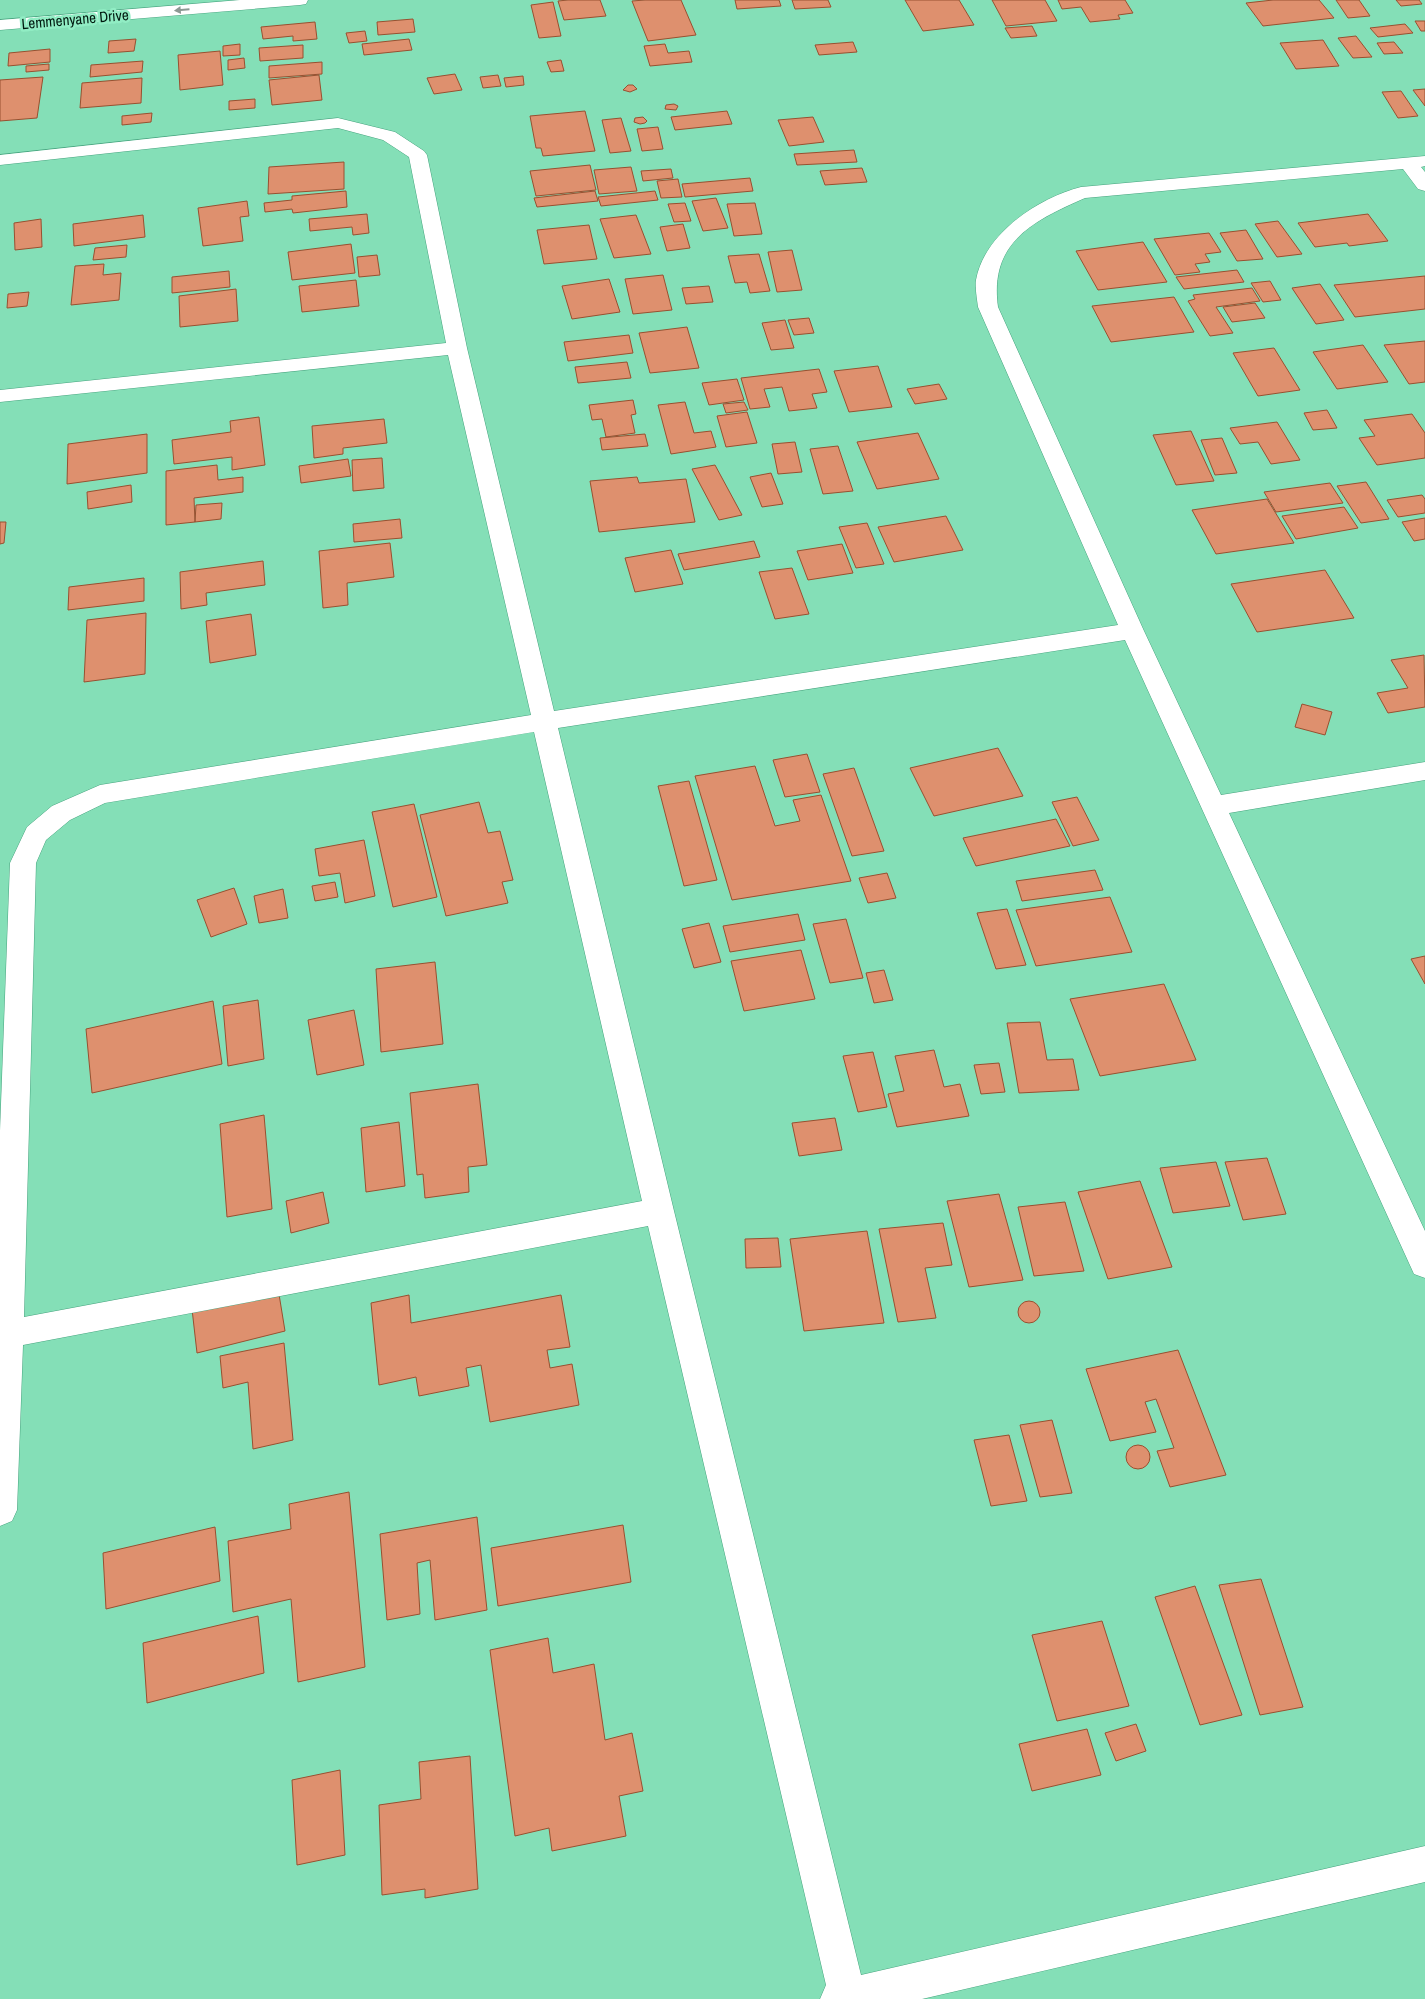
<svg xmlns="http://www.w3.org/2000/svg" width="1425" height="1999" viewBox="0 0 1425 1999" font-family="'Archivo Narrow',sans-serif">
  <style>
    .building { fill: #de906e; stroke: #985030 }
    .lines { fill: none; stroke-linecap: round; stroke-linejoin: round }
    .street-casing { stroke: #46a37e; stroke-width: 1 }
    .secondary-casing { stroke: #46a37e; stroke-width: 1 }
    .street { fill: #fff; fill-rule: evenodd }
    .secondary { fill: #fff; fill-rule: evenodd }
    .oneway { fill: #8c9893 }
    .labels { text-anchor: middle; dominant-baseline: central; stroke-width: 5; stroke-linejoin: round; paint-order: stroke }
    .far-street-label { font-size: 15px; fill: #00190f; stroke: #91edc4 }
  </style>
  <rect width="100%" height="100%" fill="#84dfb7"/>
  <path class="building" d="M568,0H600L606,16L564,20L558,1Z
    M645,0H681L696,35L648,41L632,1Z
    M735,0H779L781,6L737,9Z
    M792,0H828L831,7L795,9Z
    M905,0H959L974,25L923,31Z
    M992,0H1045L1057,21L1006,26Z
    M1058,0H1125L1133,13L1118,15L1120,19L1090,22L1081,7L1062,9Z
    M1273,0H1319L1334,18L1263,26L1246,3Z
    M1336,0H1359L1370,16L1348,18Z
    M1396,0H1419L1422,4L1401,6Z
    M553,2L561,36L539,38L531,5Z
    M413,19L415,32L378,35L377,22Z
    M1415,21H1425V31H1421Z
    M315,22L317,39L293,41V36L263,39L261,27Z
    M1405,24L1413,33L1378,37L1370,28Z
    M1032,26L1037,36L1011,38L1005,28Z
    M365,31L367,41L349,43L346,33Z
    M1356,36L1372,57L1353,58L1338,38Z
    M136,39L134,51L108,53L109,41Z
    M409,39L412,50L364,55L362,44Z
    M1323,40L1339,66L1296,69L1280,43Z
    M853,42L857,52L819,55L815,45Z
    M1394,42L1403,53L1384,54L1377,43Z
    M240,44V55L223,56V46Z
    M665,44L668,53L689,51L692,62L650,66L644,46Z
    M303,45V58L260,61L259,48Z
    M50,49V62L8,66L9,53Z
    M220,51L223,85L180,90L178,55Z
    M244,58L245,68L228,70V60Z
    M561,60L564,71L551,72L547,62Z
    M143,61L142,72L90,77L91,65Z
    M322,62V74L269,78V66Z
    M49,64V70L26,72V66Z
    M455,74L462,90L434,94L427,78Z
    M319,75L322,100L272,105L269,80Z
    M498,75L501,86L483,88L480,77Z
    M523,76L524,85L506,87L504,78Z
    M43,77L37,118L0,121V80Z
    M142,78L141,103L80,108L82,83Z
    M628,85H633L637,89L630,92L623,90Z
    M1425,89V106L1413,90Z
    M1401,91L1418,116L1398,118L1382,92Z
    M255,99V108L229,110V101Z
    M674,104L678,106L676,110L665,109L666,105Z
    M585,111L595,151L543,156L541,148H536L530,116Z
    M727,111L732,124L675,130L671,117Z
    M152,113L151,122L122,125V116Z
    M643,117L647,121L645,123L640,124L634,122L635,118Z
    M813,117L824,142L789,146L778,120Z
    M621,118L631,151L610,153L602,120Z
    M658,127L663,149L642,151L637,129Z
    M854,150L857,162L797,165L794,154Z
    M344,162V189L268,194L269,167Z
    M590,165L596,190L536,196L530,171Z
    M631,167L637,191L599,194L594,170Z
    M862,168L867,182L825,185L820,171Z
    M671,169L673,178L643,181L641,171Z
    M750,178L753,191L685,197L682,184Z
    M678,179L682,197L661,198L657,181Z
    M346,191L347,207L293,213L292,209L265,212L264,203L292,200V196Z
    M595,191L598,201L537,207L534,198Z
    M655,191L658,200L601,206L598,197Z
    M716,198L728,228L703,231L692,201Z
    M247,201L249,216L240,217L243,241L203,246L198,208Z
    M685,203L691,221L674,222L668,204Z
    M755,203L762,234L734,236L727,204Z
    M367,214L369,233L353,235L352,227L310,231L309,219Z
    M1368,214L1388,241L1349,246L1347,243L1315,247L1298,223Z
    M143,215L145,237L74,246L73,224Z
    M636,215L651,254L614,258L600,219Z
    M41,219L42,247L15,250L14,223Z
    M1278,221L1302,254L1277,257L1255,224Z
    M683,224L690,248L667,251L660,227Z
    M589,225L597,259L544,264L537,230Z
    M1246,230L1263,259L1237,261L1220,233Z
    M1209,233L1221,252L1205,254L1210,262L1195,264L1200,272L1175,275L1154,239Z
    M1143,242L1167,282L1098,290L1076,251Z
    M351,244L355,273L292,280L288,252Z
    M127,245L126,257L93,260L95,248Z
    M792,250L802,290L777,292L768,252Z
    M759,254L770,291L750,293L747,282L735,283L728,256Z
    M377,255L380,275L359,277L357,257Z
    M104,264L103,275L121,273L119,300L71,305L75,266Z
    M1237,270L1244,282L1184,289L1176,277Z
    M229,271L230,287L172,293V277Z
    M663,275L672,310L633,314L625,279Z
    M1425,276V309L1355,317L1334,285Z
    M609,279L620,312L572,319L562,286Z
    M356,280L359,306L302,312L299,286Z
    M1270,281L1281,300L1263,302L1251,283Z
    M1320,284L1344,320L1316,324L1292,288Z
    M709,286L713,302L686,304L682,288Z
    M1252,288L1260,301L1216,307L1233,333L1210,336L1188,301L1195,299L1193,295Z
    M236,289L238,321L180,327L179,296Z
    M29,292L27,306L7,308L8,294Z
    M1174,297L1194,332L1111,342L1092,306Z
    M1255,303L1265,318L1232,322L1223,307Z
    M809,318L814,333L794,335L788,320Z
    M785,320L794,348L771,350L762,323Z
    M687,327L699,368L650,373L639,333Z
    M629,335L633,353L568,361L564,342Z
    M1425,341V382L1409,384L1384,345Z
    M1363,345L1388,382L1337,389L1313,352Z
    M1274,348L1300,390L1258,396L1233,353Z
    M627,362L631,378L578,383L575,367Z
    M878,366L892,407L849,412L834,371Z
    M819,369L827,392L812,394L817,408L789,411L782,387L764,389L770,407L750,409L741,378Z
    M737,379L744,400L709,405L702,383Z
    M939,384L947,399L915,404L907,389Z
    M633,400L636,414L631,415L635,433L606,437L602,419L592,420L589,405Z
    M685,402L694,433L711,431L716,447L671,454L658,405Z
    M744,402L748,410L726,413L723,404Z
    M1327,410L1337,428L1313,430L1304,413Z
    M747,412L757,443L726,447L717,416Z
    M1412,414L1425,433V458L1377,465L1359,438L1375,436L1364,420Z
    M259,417L265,465L232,470V457L174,464L172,440L231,432L230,421Z
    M384,419L387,443L343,448V454L314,458L312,426Z
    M1277,422L1300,460L1271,464L1258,442L1240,444L1230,428Z
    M1191,431L1214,481L1176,485L1153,435Z
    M918,433L939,479L877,489L857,442Z
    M147,434V473L67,484L68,444Z
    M645,434L648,446L602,450L600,438Z
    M1222,438L1237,473L1215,475L1201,440Z
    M795,442L802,472L778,474L772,444Z
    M838,446L853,491L823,494L810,449Z
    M382,458L384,488L353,491L352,460Z
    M348,459L351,476L301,483L299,466Z
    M217,465L218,480L243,477V492L194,498L195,522L166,525V471Z
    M715,465L742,515L719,520L692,469Z
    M771,473L783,504L762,507L750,477Z
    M637,477L639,483L686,479L695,522L599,532L590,481Z
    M1366,482L1389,519L1361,523L1337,486Z
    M1330,483L1343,503L1276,512L1264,492Z
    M131,485L132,502L88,509L87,492Z
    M1422,495L1425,499V513L1398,517L1387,500Z
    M1267,499L1294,543L1216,554L1192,510Z
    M222,503L221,519L195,522L196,505Z
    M1344,507L1358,528L1296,539L1282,516Z
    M946,516L963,550L894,562L878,527Z
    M1425,518V539L1414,541L1402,522Z
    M400,519L402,538L354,542L353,524Z
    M0,522H6L4,543L0,544Z
    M867,523L884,564L856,568L839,527Z
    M754,541L760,557L684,570L678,554Z
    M390,543L394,577L347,583L348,605L323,608L319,551Z
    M842,544L853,573L808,580L797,551Z
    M671,550L683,584L635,592L625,558Z
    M263,561L265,585L206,593L207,605L181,609L180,572Z
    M792,568L809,614L775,619L759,572Z
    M1325,570L1354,618L1257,632L1231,584Z
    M144,578V601L68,610L69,587Z
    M146,613L145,674L84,682L87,620Z
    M251,614L256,655L210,663L206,621Z
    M1424,655L1425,707L1388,713L1377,693L1408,688L1391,660Z
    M1302,704L1332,712L1325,735L1295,727Z
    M998,748L1023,796L934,816L910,768Z
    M807,754L820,792L785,797L773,760Z
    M755,766L775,826L800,821L793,800L821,795L851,881L732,900L695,776Z
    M854,768L884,851L852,856L823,774Z
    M689,781L717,880L684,886L658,786Z
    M1077,797L1099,840L1073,846L1052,802Z
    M479,802L488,833L500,831L513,880L502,882L508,903L446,916L420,815Z
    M414,804L437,897L393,907L372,812Z
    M1056,819L1070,846L976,866L963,838Z
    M364,840L375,896L345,903L340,873L319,876L315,849Z
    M1095,870L1103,890L1022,901L1016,881Z
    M887,873L896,898L868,903L859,878Z
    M335,882L338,897L315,901L312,886Z
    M234,888L247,924L211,937L197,900Z
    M283,889L288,918L259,923L254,896Z
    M1110,897L1132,952L1036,966L1016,910Z
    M1007,909L1026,965L996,969L977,913Z
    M798,914L805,940L730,952L723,926Z
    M846,919L863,978L830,983L813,924Z
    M709,923L721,962L694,968L682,929Z
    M801,950L815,999L744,1011L731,961Z
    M1425,956V984L1411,959Z
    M435,962L443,1044L381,1052L376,969Z
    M884,970L893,1000L874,1003L866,973Z
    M1164,984L1196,1060L1100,1076L1070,999Z
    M258,1000L264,1059L228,1066L223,1006Z
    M213,1001L222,1064L92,1093L86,1029Z
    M354,1010L364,1065L317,1075L308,1020Z
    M1040,1022L1047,1060L1073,1059L1079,1090L1019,1093L1007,1023Z
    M934,1050L944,1087L960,1084L969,1116L897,1127L888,1094L904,1091L895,1056Z
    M873,1052L887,1107L858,1112L843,1056Z
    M999,1063L1005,1092L981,1094L974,1065Z
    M478,1084L487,1165L468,1167L469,1192L425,1198L423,1174L417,1175L410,1093Z
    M264,1115L272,1209L227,1217L220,1124Z
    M835,1118L842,1150L799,1156L792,1123Z
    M399,1122L405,1186L366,1192L361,1128Z
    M1267,1158L1286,1214L1243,1220L1225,1162Z
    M1216,1162L1230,1206L1173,1213L1160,1168Z
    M1140,1181L1172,1267L1108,1279L1078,1192Z
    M323,1192L329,1223L291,1233L286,1201Z
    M999,1194L1023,1280L969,1287L947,1201Z
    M1065,1202L1084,1271L1034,1276L1018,1207Z
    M943,1223L952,1265L925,1268L936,1318L898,1322L879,1229Z
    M867,1231L884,1323L804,1331L790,1239Z
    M778,1238L781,1267L746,1268L745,1239Z
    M278,1288L285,1331L197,1353L192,1309Z
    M409,1295L411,1323L561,1295L570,1347L547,1350L550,1368L572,1364L579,1405L490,1422L481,1365L466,1368L469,1386L419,1396L416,1377L379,1385L371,1303Z
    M1018 1312a11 11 0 1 1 22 0a11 11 0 1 1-22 0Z
    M284,1343L293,1440L253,1449L248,1382L223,1388L220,1356Z
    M1178,1350L1226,1475L1170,1487L1157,1451L1174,1448L1156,1399L1145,1402L1156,1432L1110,1441L1086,1369Z
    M1052,1420L1072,1493L1040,1497L1020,1425Z
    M1009,1435L1027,1501L991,1506L974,1440Z
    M1126 1457a12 12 0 1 1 24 0a12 12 0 1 1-24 0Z
    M349,1492L365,1667L298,1682L291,1599L233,1612L228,1541L291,1529L289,1504Z
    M477,1517L487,1610L435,1620L430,1560L417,1563L420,1614L387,1620L380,1534Z
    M623,1525L631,1582L498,1606L491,1548Z
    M215,1527L220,1581L106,1609L103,1553Z
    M1261,1579L1303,1707L1260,1715L1219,1585Z
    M1195,1586L1242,1715L1200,1725L1155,1597Z
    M258,1616L264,1673L147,1703L143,1643Z
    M1102,1621L1129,1706L1057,1721L1032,1635Z
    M548,1638L553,1673L594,1664L605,1740L632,1733L643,1791L619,1796L626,1836L552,1851L549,1828L515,1836L490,1650Z
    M1136,1724L1146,1751L1116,1761L1105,1733Z
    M1087,1729L1101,1775L1032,1791L1019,1744Z
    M470,1756L478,1889L425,1898V1889L382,1895L379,1805L421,1799L419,1762Z
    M340,1770L345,1855L297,1865L292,1780Z"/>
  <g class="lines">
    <g class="street-casing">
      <path id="street" d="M338,118L395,132L424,151L427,155L467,348L554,711L1118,625L978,307C977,298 975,289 976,280C984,234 1038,198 1081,187L1425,156V166L1421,167L1425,172V191L1418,189L1403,169L1085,198C1033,221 989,242 998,307L1144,631L1221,795L1425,762V780L1229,813L1425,1231V1278L1414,1274L1125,640L558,728L674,1211L861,1975L1425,1846V1882L922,1999H820L826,1985L648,1226L23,1345L17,1510L12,1521L0,1526V1131L10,863L27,827L52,806L100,785L531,715L448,355L0,402V390L446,343L409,157L383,140L338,128L0,165V155ZM534,732L642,1201L24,1317L36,863L46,840L70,820L105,803Z"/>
    </g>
    <g class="secondary-casing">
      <path id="secondary" d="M240,0H308L306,4L300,5L0,30V20Z"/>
    </g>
    <use href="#street" class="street"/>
    <use href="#secondary" class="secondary"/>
  </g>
  <defs><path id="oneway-solid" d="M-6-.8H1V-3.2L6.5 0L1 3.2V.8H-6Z" transform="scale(1.25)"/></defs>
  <use class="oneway" href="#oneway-solid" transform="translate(182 10) rotate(175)"/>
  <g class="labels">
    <g class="far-street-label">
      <text transform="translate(75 19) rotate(-5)">Lemmenyane Drive</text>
    </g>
  </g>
</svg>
